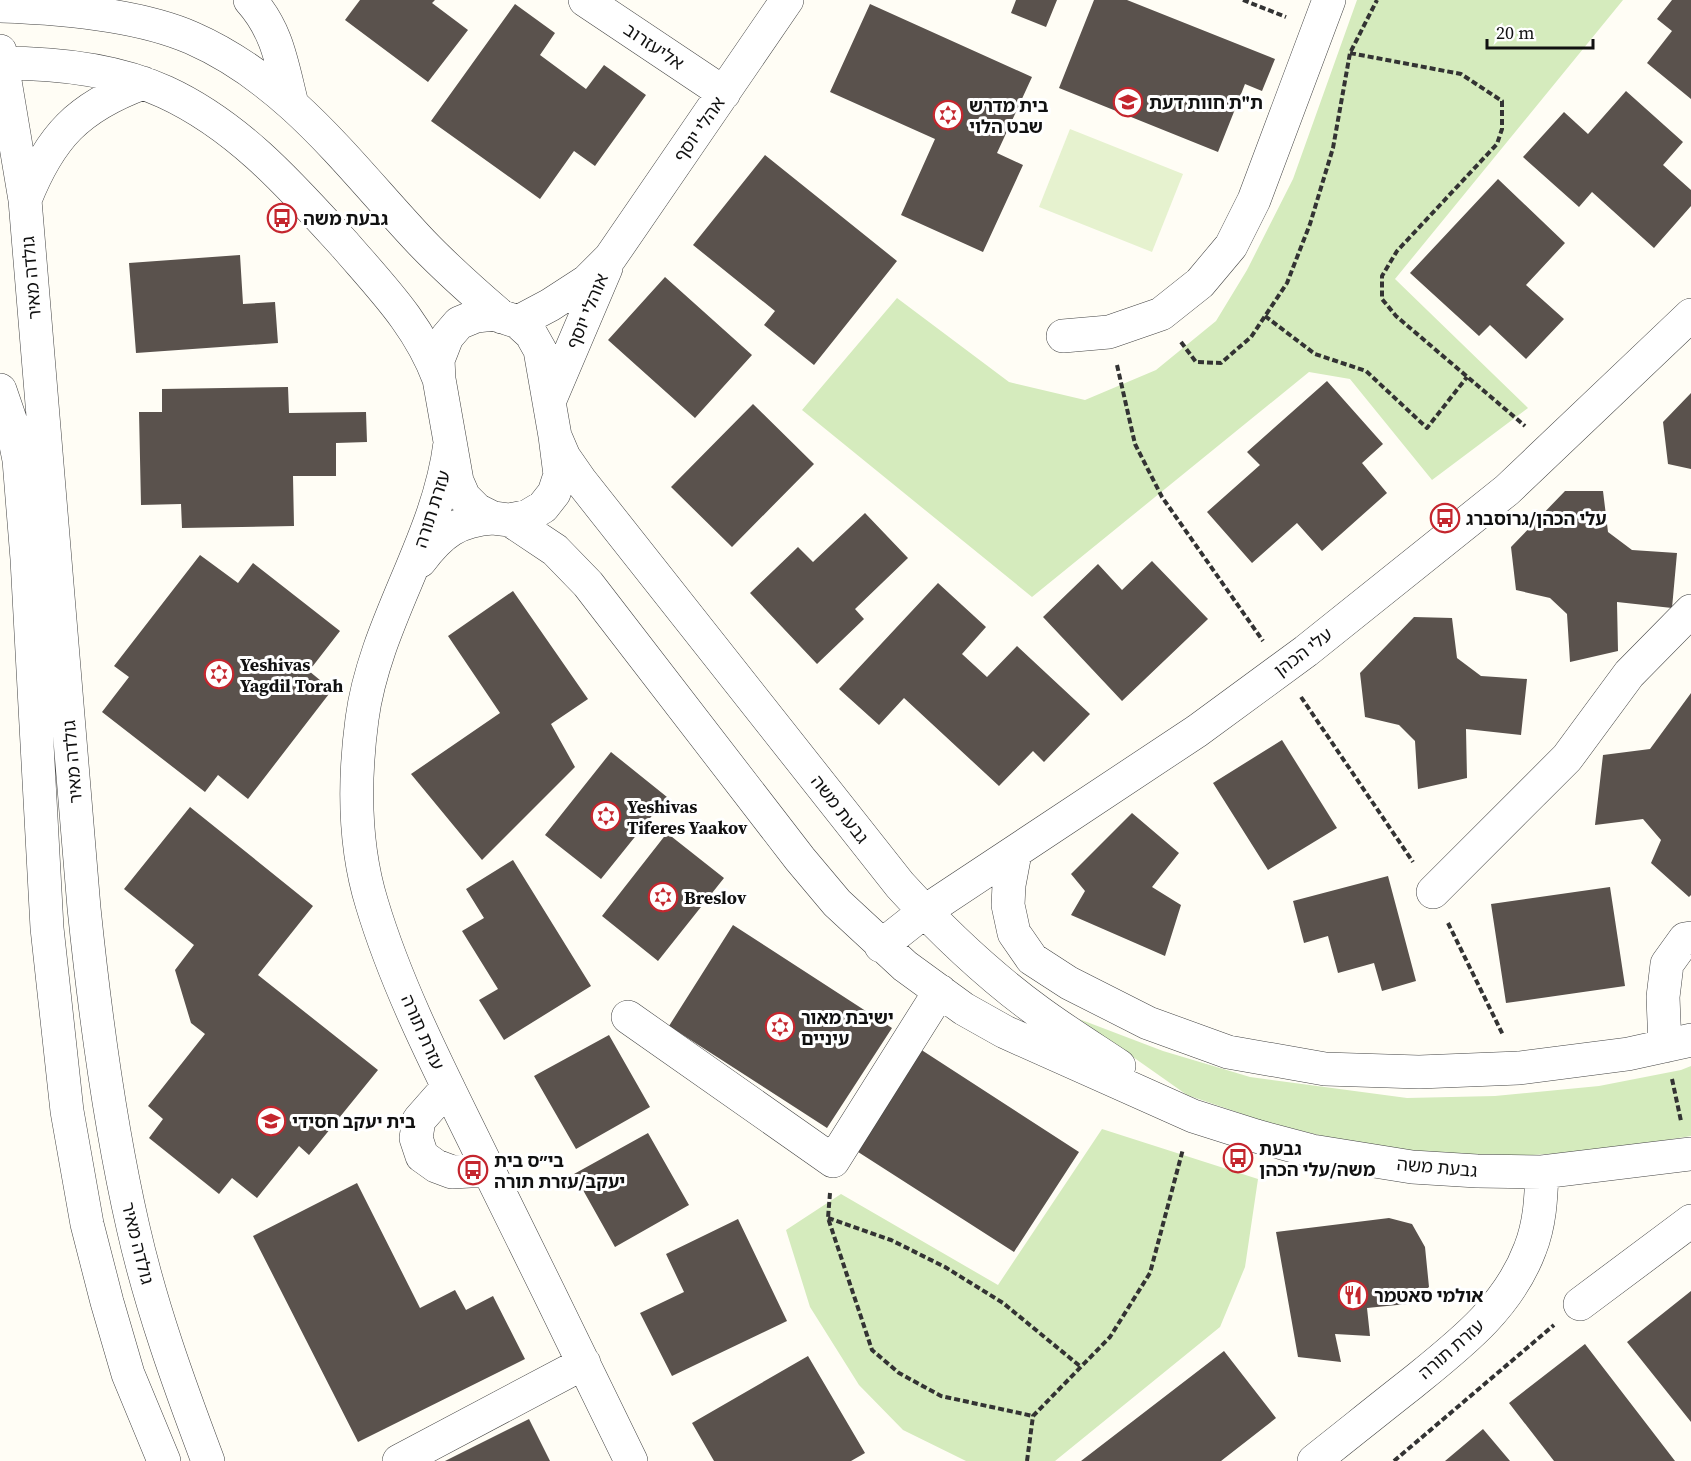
<svg xmlns="http://www.w3.org/2000/svg" width="1691" height="1461" viewBox="0 0 1691 1461" font-family="'Source Serif 4','Noto Sans Hebrew',serif">
  <style>
    .green { fill: #d5ebbd }
    .pitch { fill: #e6f2cf }
    .building { fill: #5a524d }
    .lines { fill: none; stroke-linecap: round; stroke-linejoin: round }
    .minor-casing { stroke: #444; stroke-width: 34 }
    .path { stroke: #333; stroke-width: 4; stroke-dasharray: 6 3; stroke-linecap: butt }
    .minor { stroke: #fff; stroke-width: 33 }
    .labels { text-anchor: middle; dominant-baseline: central; stroke-width: 6; stroke-linejoin: round; paint-order: stroke }
    .street-label { font-size: 18px; fill: #111; stroke: #fff }
    .poi-label { font-size: 18px; font-weight: bold; fill: #111; stroke: #fff; text-anchor: start }
  </style>
  <rect width="100%" height="100%" fill="#fffdf5"/>
  <path class="green" d="M1357,0H1623L1395,279L1528,408L1432,480L1350,379L1309,372L1032,597L802,410L897,298L1009,382L1085,400L1156,370L1216,321L1247,270L1293,179Z
    M1079,1019L1163,1051L1250,1077L1407,1098L1495,1096L1599,1086L1681,1070L1691,1066V1136L1598,1151L1483,1158L1362,1146L1266,1122L1187,1095Z
    M1102,1129L1258,1179L1245,1267L1220,1327L1055,1461H966L903,1430L859,1385L810,1307L786,1230L841,1194L998,1285Z"/>
  <path class="pitch" d="M1070,129L1183,174L1152,252L1039,207Z"/>
  <path class="building" d="M360,0H435L432,3L468,30L428,82L345,20Z
    M1016,0H1057L1046,27L1011,13Z
    M1094,0H1127L1275,59L1262,91L1245,84L1218,152L1059,88Z
    M1672,0H1691V99L1647,63L1672,31L1657,19Z
    M515,4L555,33L540,55L586,89L604,65L646,95L595,166L574,151L540,199L431,121Z
    M870,4L1032,77L997,153L1023,165L983,252L901,215L935,139L830,92Z
    M1626,91L1683,142L1663,165L1691,190V206L1654,248L1592,192L1579,207L1523,157L1564,112L1588,134Z
    M765,155L897,261L814,365L764,325L775,311L693,245Z
    M1498,179L1565,243L1526,285L1564,319L1526,359L1490,325L1479,336L1410,273Z
    M240,255L243,304L275,302L278,343L136,353L129,263Z
    M665,277L752,355L695,418L608,340Z
    M1327,381L1383,444L1362,463L1387,493L1322,551L1297,523L1252,563L1207,512L1260,465L1247,452Z
    M288,387L289,413L366,412L367,442L336,443V476H293L294,526L182,528L181,504L141,505L139,412H162V389Z
    M1691,393V469L1668,464L1663,422Z
    M753,404L814,464L732,547L671,487Z
    M1565,491H1603L1608,532L1632,550L1677,553L1672,608L1617,602L1618,651L1570,662L1567,614L1550,598L1516,590L1511,547Z
    M865,513L908,558L855,609L864,619L817,664L750,593L798,547L813,562Z
    M200,555L238,583L253,563L340,631L309,671L332,690L248,799L218,775L205,792L102,712L129,677L114,666Z
    M1152,561L1208,619L1122,701L1043,617L1098,564L1122,590Z
    M938,583L986,627L962,654L987,677L1017,646L1090,714L1044,762L1033,751L999,786L904,698L879,725L839,689Z
    M513,591L588,699L551,724L575,767L482,860L411,774L500,713L448,636Z
    M1414,617L1452,618L1457,658L1481,676L1527,679L1521,735L1466,729L1467,778L1418,789L1415,741L1399,725L1365,717L1360,673Z
    M1691,693V895L1689,897L1651,863L1661,840L1643,819L1595,825L1603,755L1650,749Z
    M1282,740L1337,828L1268,870L1213,783Z
    M611,752L667,797L601,879L545,835Z
    M190,807L313,906L258,975L378,1070L309,1155L299,1146L257,1198L232,1178L219,1194L149,1138L163,1119L148,1106L205,1034L191,1023L175,970L194,945L124,889Z
    M1132,813L1179,853L1152,887L1181,905L1165,956L1071,915L1085,891L1071,874Z
    M667,833L724,878L658,961L602,916Z
    M513,860L591,986L504,1040L479,1000L498,989L462,931L484,918L466,889Z
    M1388,876L1416,981L1382,991L1374,963L1338,973L1328,936L1304,943L1293,901Z
    M1610,887L1625,986L1506,1003L1491,904Z
    M733,925L892,1028L827,1128L669,1026Z
    M609,1035L650,1107L576,1149L534,1076Z
    M920,1049L1079,1152L1014,1252L855,1150Z
    M648,1133L689,1205L615,1247L574,1174Z
    M357,1183L420,1308L455,1290L466,1310L493,1296L525,1359L358,1442L253,1236Z
    M1389,1218L1412,1224L1425,1247L1429,1287L1407,1304L1367,1308L1370,1336L1335,1334L1341,1362L1298,1357L1276,1232Z
    M738,1219L787,1321L672,1376L640,1313L684,1292L666,1254Z
    M1691,1291V1422L1627,1342Z
    M1585,1344L1675,1461H1554L1509,1403Z
    M1224,1351L1276,1418L1221,1461H1081Z
    M808,1356L865,1453L851,1461H714L692,1423Z
    M529,1419L550,1461H445Z
    M1483,1429L1510,1461H1445Z"/>
  <g class="lines">
    <g class="minor-casing">
      <path id="minor" d="M250,0C278,31 282,65 292,104
        M585,0L724,93
        M0,6C60,8 137,14 192,38C290,81 351,168 422,243C447,269 474,293 502,317
        M0,51L25,200L84,908C95,1015 109,1122 133,1227C151,1307 179,1384 208,1461
        M0,63C55,63 115,69 165,92C239,126 292,187 345,245C382,288 419,325 439,379
        M25,200C50,137 78,107 143,83
        M494,314L518,322L531,334L540,350L555,436L560,475L554,493L543,507L528,516L510,520L493,518L477,510L464,497L457,481L439,379L438,360L447,337L459,323L476,316Z
        M518,322L550,305L587,281L610,258L787,0
        M1063,336L1109,332L1161,314L1200,283L1231,246L1254,200L1329,0
        M0,390L12,425L19,460L27,559L47,928L67,1111L87,1224L107,1302L128,1374L164,1461
        M549,402L606,268
        M555,436L564,457L580,480L900,885C942,931 988,975 1039,1012C1065,1031 1092,1048 1119,1066
        M450,443C438,540 375,622 362,719C354,779 354,846 372,904C400,997 449,1088 491,1175C538,1270 585,1366 631,1461
        M510,520L555,550L588,584L800,859L837,903L905,966L964,1009L1005,1032L1193,1116L1256,1136L1312,1151L1412,1167L1477,1171L1542,1172L1691,1154
        M420,561C441,533 458,520 493,518
        M1015,853L1009,885L1008,905L1014,933L1032,959L1069,983L1148,1023L1228,1052L1325,1069L1419,1072L1519,1068L1628,1054L1691,1040
        M1433,892L1567,758L1629,674L1691,611
        M881,946L924,912L1197,731L1306,651L1507,490L1691,315
        M628,1017L833,1161L940,991
        M1665,1046L1663,997L1667,964L1685,939L1691,938
        M448,1087L419,1120L416,1138L422,1156L436,1166L452,1172L489,1170
        M1580,1304L1691,1221
        M399,1461L584,1363
        M1314,1461C1347,1435 1379,1409 1411,1384C1459,1345 1508,1308 1530,1249C1540,1224 1541,1198 1542,1172"/>
    </g>
    <path class="path" d="M1243,0L1286,17
      M1350,53L1461,74L1502,101V129L1497,144L1397,251L1382,276V299L1396,316L1525,426
      M1265,316L1315,354L1366,371L1427,428L1467,377
      M1181,342L1196,362L1221,363L1251,337L1287,283L1310,224L1333,148L1350,53L1377,0
      M1117,365L1135,444L1162,497L1263,641
      M1301,697L1413,862
      M1448,923L1503,1035
      M1672,1079L1681,1121
      M830,1193L828,1218L872,1350L899,1373L941,1396L1033,1416
      M828,1218L891,1240L945,1267L1003,1303L1081,1367
      M1027,1461L1033,1416L1110,1337L1150,1273L1183,1149
      M1394,1461L1554,1325"/>
    <use href="#minor" class="minor"/>
  </g>
  <defs>
    <g id="school-ring" transform="scale(1.5)"><circle r="9.5" fill="#fff" stroke="#c4262e" stroke-width="1.5"/><path d="M0-5L7-2L0 1L-7-2ZM-4 1L0 2.5L4 1V4Q0 6-4 4Z" fill="#c4262e"/></g>
    <g id="synagogue-ring" transform="scale(1.5)"><circle r="9.5" fill="#fff" stroke="#c4262e" stroke-width="1.5"/><path d="M0-6.5L5.6 3.2H-5.6ZM0 6.5L5.6-3.2H-5.6Z" fill="#c4262e"/></g>
    <g id="bus-ring" transform="scale(1.5)"><circle r="9.5" fill="#fff" stroke="#c4262e" stroke-width="1.5"/><path d="M-5-6H5V4H4V6H2V4H-2V6H-4V4H-5ZM-3.5-4V0h7V-4ZM-3.5 1.2v1.5H-2V1.2ZM2 1.2v1.5H3.5V1.2Z" fill="#c4262e"/></g>
    <g id="restaurant-ring" transform="scale(1.5)"><circle r="9.5" fill="#fff" stroke="#c4262e" stroke-width="1.5"/><path d="M-5-6h1v4h1v-4h1v4h1v-4h1v5L-1.5 .5V6h-2V.5L-5-1ZM5-6V6H3V1.5H1.5Q1.5-4 5-6Z" fill="#c4262e"/></g>
  </defs>
  <g fill-rule="evenodd">
    <use href="#school-ring" x="1128" y="102"/>
    <use href="#synagogue-ring" x="948" y="115"/>
    <use href="#bus-ring" x="282" y="218"/>
    <use href="#bus-ring" x="1445" y="518"/>
    <use href="#synagogue-ring" x="219" y="674"/>
    <use href="#synagogue-ring" x="606" y="816"/>
    <use href="#synagogue-ring" x="663" y="897"/>
    <use href="#synagogue-ring" x="780" y="1027"/>
    <use href="#school-ring" x="271" y="1121"/>
    <use href="#bus-ring" x="1238" y="1158"/>
    <use href="#bus-ring" x="473" y="1170"/>
    <use href="#restaurant-ring" x="1353" y="1295"/>
  </g>
  <g class="labels">
    <g class="street-label">
      <text transform="translate(654 46) rotate(34)">אליעזרוב</text>
      <text transform="translate(699 129) rotate(-55)">אהלי יוסף</text>
      <text transform="translate(31 278) rotate(-95)">גולדה מאיר</text>
      <text transform="translate(587 311) rotate(-67)">אוהלי יוסף</text>
      <text transform="translate(432 509) rotate(-72)">עזרת תורה</text>
      <text transform="translate(1303 652) rotate(-37)">עלי הכהן</text>
      <text transform="translate(72 762) rotate(-95)">גולדה מאיר</text>
      <text transform="translate(840 809) rotate(52)">גבעת משה</text>
      <text transform="translate(423 1032) rotate(66)">עזרת תורה</text>
      <text transform="translate(1437 1167) rotate(5)">גבעת משה</text>
      <text transform="translate(138 1243) rotate(76)">גולדה מאיר</text>
      <text transform="translate(1451 1349) rotate(-41)">עזרת תורה</text>
    </g>
    <g class="poi-label">
      <text x="1149" y="102">ת"ת חוות דעת</text>
      <text x="969" y="105">בית מדרש<tspan x="969" dy="21">שבט הלוי</tspan></text>
      <text x="303" y="218">גבעת משה</text>
      <text x="1466" y="518">עלי הכהן/גרוסברג</text>
      <text x="240" y="664">Yeshivas<tspan x="240" dy="21">Yagdil Torah</tspan></text>
      <text x="627" y="806">Yeshivas<tspan x="627" dy="21">Tiferes Yaakov</tspan></text>
      <text x="684" y="897">Breslov</text>
      <text x="801" y="1017">ישיבת מאור<tspan x="801" dy="21">עיניים</tspan></text>
      <text x="292" y="1121">בית יעקב חסידי</text>
      <text x="1259" y="1148">גבעת<tspan x="1259" dy="21">משה/עלי הכהן</tspan></text>
      <text x="494" y="1160">בי״ס בית<tspan x="494" dy="21">יעקב/עזרת תורה</tspan></text>
      <text x="1374" y="1295">אולמי סאטמר</text>
    </g>
  </g>
  <path d="M1487 39v9h106v-9" fill="none" stroke="#111111" stroke-width="3"/>
  <text x="1496" y="39" font-size="18" fill="#111111" stroke="#ffffff" stroke-width="4.5" paint-order="stroke">20 m</text>
</svg>
